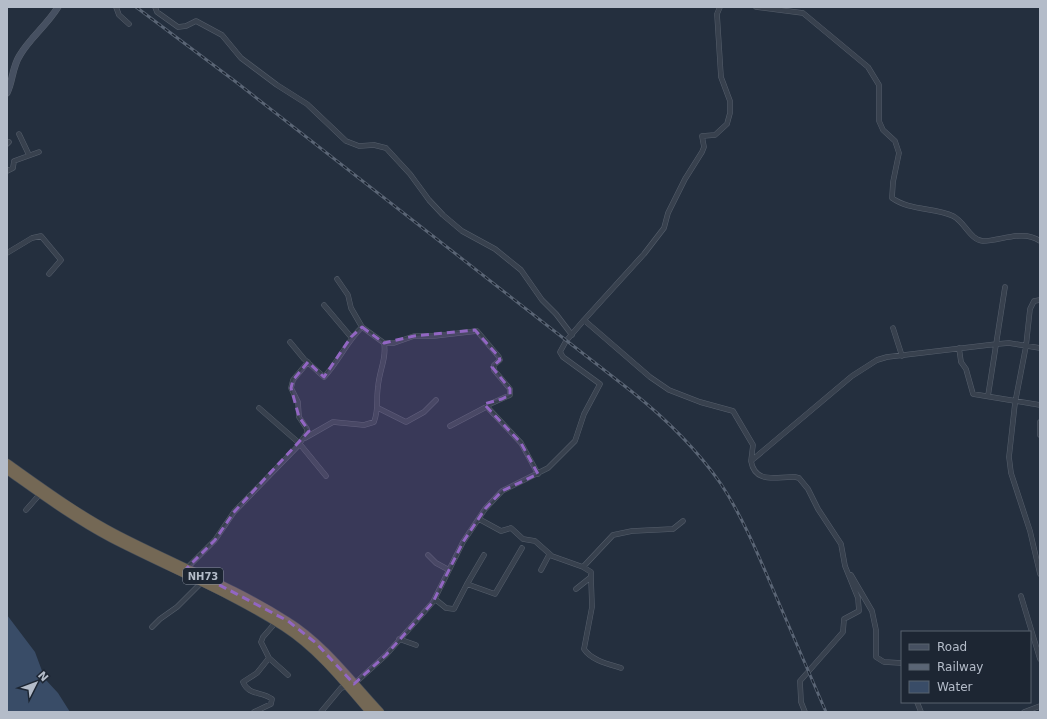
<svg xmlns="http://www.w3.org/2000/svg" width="1047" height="719" viewBox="0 0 1047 719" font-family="'DejaVu Sans',sans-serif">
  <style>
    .water { fill: #394c67 }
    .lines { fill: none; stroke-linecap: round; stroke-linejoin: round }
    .street-casing { stroke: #565f6c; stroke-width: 5.5 }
    .secondary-casing { stroke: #565f6c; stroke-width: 7 }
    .highway-casing { stroke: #434c59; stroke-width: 9 }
    .street { stroke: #38414e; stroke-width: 4.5 }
    .secondary { stroke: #465061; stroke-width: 6 }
    .highway { stroke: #746855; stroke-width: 8 }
    .rail-casing { stroke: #5a6575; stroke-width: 3 }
    .rail { stroke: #1d2633; stroke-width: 1.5; stroke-dasharray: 4.5; stroke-linecap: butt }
    .marked { fill: #9266c3; fill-opacity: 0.2; stroke: #9266c3; stroke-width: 3; stroke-dasharray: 8 5; stroke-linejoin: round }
    .labels { text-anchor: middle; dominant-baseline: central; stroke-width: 4; stroke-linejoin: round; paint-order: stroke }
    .shield { fill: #1d2633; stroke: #878f9c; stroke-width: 1 }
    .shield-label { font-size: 10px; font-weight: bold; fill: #b4bcc9 }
  </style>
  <rect width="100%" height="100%" fill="#242f3e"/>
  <path class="water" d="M7,615L35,652L45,679L58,693L70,712H7Z"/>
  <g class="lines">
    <g class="street-casing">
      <path id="street" d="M116,7L119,15L129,24
        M155,7L157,12L178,27L186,26L196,21L222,35L241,58L277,85L307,104L346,141L359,146L374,145L386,148L410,174L429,200L443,215L462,231L495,249L521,270L542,300L556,314L572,335
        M720,7L717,14L721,77L730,101V113L727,124L715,135L702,136L704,147L702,152L685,179L668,213L664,228L644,254L584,320L650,377L669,390L700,402L733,411L753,445L751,461L852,376L877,360L887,357L997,344L1009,343L1040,348
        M756,7L803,13L868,67L879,85V121L883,130L895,141L899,153L893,182L892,198C910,211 934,207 953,216C965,222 970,240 983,241C1001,241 1023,229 1040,241
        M19,134L29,155
        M7,144L9,142
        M7,171L13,168L14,161L39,152
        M7,253L32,238L41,236L61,260L49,274
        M337,279L348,295L351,308L362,327L384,343H394L414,336H434L477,331L499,357L500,360L494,365V370L510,389V395L490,404L488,406L489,409L521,443L538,474
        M1040,300L1034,301L1030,309L1026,346L1015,403L1009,457L1011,473L1030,531L1040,574
        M324,305L351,337
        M893,328L902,356
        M290,342L304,359L324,377C339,361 347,341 362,327
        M959,348L961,362L966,369L973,394L1040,405
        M988,396L1005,287
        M259,408L299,443L326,476
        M378,408L406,422L424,412L436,400
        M1040,422V435
        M450,426L488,406
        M305,438L333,422L364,425L374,422C379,409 376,399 378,387C379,371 387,358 384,343
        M751,461C755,485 778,476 795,477L799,478L808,489L818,509L841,544L845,566L858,598L859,611L844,619L843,632L800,681L801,702L805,712
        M26,510L40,494
        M479,519L501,531L511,528L523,539L535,541L552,556L583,567L591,572V577L576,589
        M428,555L436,563L449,570
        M583,567L613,535L632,531L673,529L683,521
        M187,568L215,540L234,512L297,447L307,433V429L299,417L298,402L291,388L293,380L308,362
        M541,570L549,555
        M851,575L872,611L876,630V657L884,662L902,663
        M591,577L592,607L584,649C591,660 608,664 621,668
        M467,584L484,555
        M1021,596L1040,659
        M435,599L446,608L454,609L467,584L495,594L522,548
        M152,627L160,619L177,607L202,582
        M399,639L416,645
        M269,658L288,675
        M917,702L921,712
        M254,712L271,704L272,699C261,691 249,696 243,682L257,673L269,658L261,642L263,637L276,622
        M321,712L341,688L354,684L386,655L433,602L463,542L485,509L502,491L548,468L575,441L584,414L600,384L563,357L560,352L566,341L584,320
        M1024,712L1040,706"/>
    </g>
    <g class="secondary-casing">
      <path id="secondary" d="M7,93C13,81 12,67 20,55C30,38 47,25 58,7"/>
    </g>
    <g class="highway-casing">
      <path id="highway" d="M7,463C41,487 76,513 114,533C171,563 232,586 287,621C323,643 351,681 380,712
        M7,470C41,494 75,519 111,538C169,568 230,592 284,627C318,649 344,682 370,712"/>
    </g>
    <use href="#street" class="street"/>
    <use href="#secondary" class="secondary"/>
    <use href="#highway" class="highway"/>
    <g class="rail-casing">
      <path id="rail" d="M136,7L236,82L631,391C665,418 696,448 721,484C742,516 757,552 772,587C790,629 808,670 826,712"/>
    </g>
    <use href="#rail" class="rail"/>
  </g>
  <path class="marked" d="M362,327L384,343L414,336L475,330L499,357L500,360L492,367L510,389V395L502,399L484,404L521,443L538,474L502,491L485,509L463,542L433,602L386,655L354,684L316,643L288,621L187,568L215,540L234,512L309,431L299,417L291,388L293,380L308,362L324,377L351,337Z"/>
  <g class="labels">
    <rect class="shield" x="183" y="568" width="40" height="16" rx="3"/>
    <g class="shield-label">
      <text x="203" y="576">NH73</text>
    </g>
  </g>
  <rect width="1047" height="719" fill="none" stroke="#b4bcc9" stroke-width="16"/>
  <rect x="901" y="631" width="130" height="72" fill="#1d2633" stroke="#59626f"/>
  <rect x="909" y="644" width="20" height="6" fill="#465061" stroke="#59626f"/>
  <text x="937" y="651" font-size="12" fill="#b4bcc9">Road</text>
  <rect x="909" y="664" width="20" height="6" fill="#5a6575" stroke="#59626f"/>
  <text x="937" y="671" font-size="12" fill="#b4bcc9">Railway</text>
  <rect x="909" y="681" width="20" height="12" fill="#394c67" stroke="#59626f"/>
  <text x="937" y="691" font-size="12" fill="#b4bcc9">Water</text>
  <g transform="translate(36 683) rotate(48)" stroke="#1d2633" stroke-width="3" paint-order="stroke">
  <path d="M0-3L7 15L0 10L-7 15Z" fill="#b4bcc9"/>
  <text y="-6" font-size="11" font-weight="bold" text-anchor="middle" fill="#b4bcc9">N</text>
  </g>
</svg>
